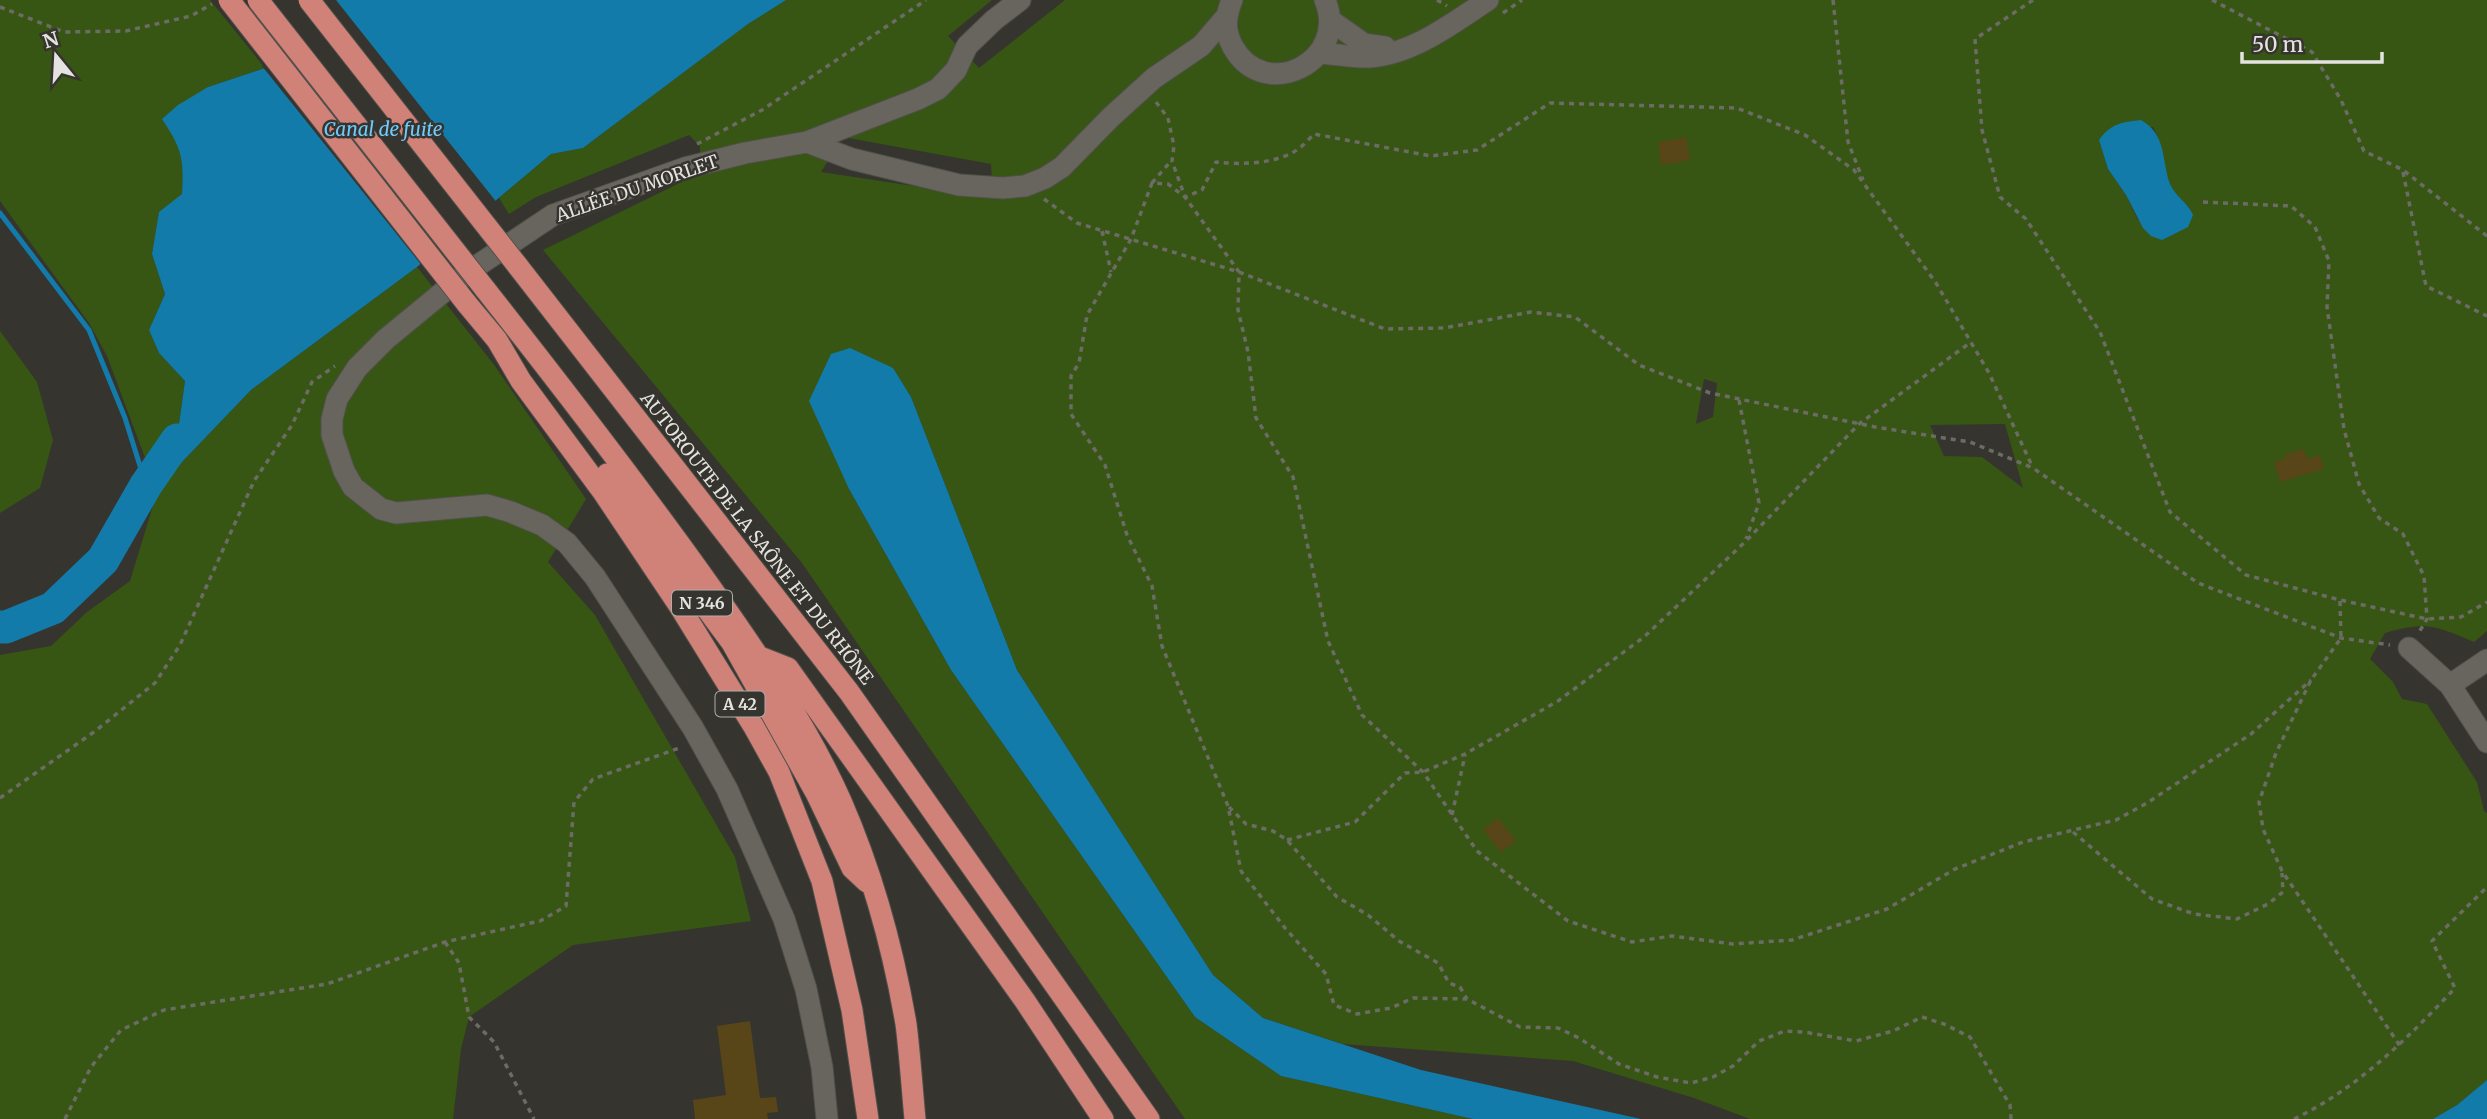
<svg xmlns="http://www.w3.org/2000/svg" width="2487" height="1119" viewBox="0 0 2487 1119" font-family="Merriweather,serif">
  <style>
    .green { fill: #375613; fill-rule: evenodd }
    .water { fill: #137ba9 }
    .pier { fill: #36342e }
    .lines { fill: none; stroke-linecap: round; stroke-linejoin: round }
    .stream { stroke: #137ba9; stroke-width: 5 }
    .river { stroke: #137ba9; stroke-width: 33 }
    .building { fill: #584619 }
    .minor-casing { stroke: #51504a; stroke-width: 23 }
    .highway-casing { stroke: #51504a; stroke-width: 23 }
    .path { stroke: #6c6b65; stroke-width: 3.5; stroke-dasharray: 5 5; stroke-linecap: butt }
    .minor { stroke: #68655f; stroke-width: 21 }
    .highway { stroke: #d08178; stroke-width: 21 }
    .highway-bridge-casing { stroke: #51504a; stroke-width: 23; stroke-linecap: butt }
    .highway-bridge { stroke: #d08178; stroke-width: 21 }
    .labels { text-anchor: middle; dominant-baseline: central; stroke-width: 5; stroke-linejoin: round; paint-order: stroke }
    .shield { fill: #36342e; stroke: #b0aeaa; stroke-width: 2 }
    .shield-label { font-size: 16px; font-weight: bold; fill: #e4e3df }
    .street-label { font-size: 18px; fill: #e4e3df; stroke: #36342e }
    .water-label { font-size: 19px; font-style: italic; fill: #6fcbfd; stroke: #36342e }
  </style>
  <rect width="100%" height="100%" fill="#36342e"/>
  <path class="green" d="M0,0H210L265,68L208,87L175,137L184,164L182,195L159,213L152,254L165,294L149,330L159,353L185,381L179,424L150,471L107,356L89,323L0,201Z
    M786,0H992L948,36L979,68L1065,0H2487V631L2474,642C2435,626 2428,621 2385,633L2370,659L2393,682L2402,699L2427,704L2477,782L2484,811L2487,813V1080L2457,1105L2433,1119H1750L1694,1098L1573,1061L1343,1044L1263,1018L1213,975L1017,670L911,397L892,368L849,489L951,670L1195,1017L1281,1076L1473,1119H1185L802,563L543,250L700,173V146L689,135L536,197L509,214L499,198L551,154L583,148L748,24ZM2153,127C2164,146 2162,173 2174,192C2179,198 2185,203 2190,209L2138,220L2126,195L2108,169L2099,140ZM843,137L991,164L993,198L821,172ZM1704,379L1717,383L1713,417L1696,424ZM2005,424L2023,488L1982,457L1944,456L1930,425Z
    M417,267L495,366L586,499L548,562L595,615L735,857L751,921L573,945L469,1017L461,1049L453,1119H0V655L51,646L87,612L130,581L159,486L251,390Z
    M0,331L37,382L53,440L40,488L0,513Z"/>
  <path class="water" d="M325,0H786L748,24L583,148L551,154L417,267L251,390L159,486L150,471L179,424L185,381L159,353L149,330L165,294L152,254L159,212L182,194C184,158 182,149 162,119L178,105L208,87L265,68Z
    M2141,120C2167,135 2161,159 2170,184C2175,196 2188,203 2193,215L2188,227L2162,240L2151,236L2143,228L2126,195L2108,169L2099,140C2110,124 2122,122 2141,120Z
    M850,348L893,368L911,397L1017,670L1213,975L1263,1018L1421,1070L1641,1119H1473L1281,1076L1195,1017L951,670L849,489L809,401L831,354Z
    M2487,1080V1119H2433L2457,1105Z"/>
  <path class="pier" d="M321,0H336L498,204L423,267L262,66L290,32L314,10Z"/>
  <g class="lines">
    <path class="stream" d="M0,213L89,330L125,418L146,485"/>
    <path class="river" d="M0,627H6L53,608L103,560L146,485L177,440"/>
  </g>
  <path class="building" d="M1686,137L1690,160L1661,165L1658,142Z
    M2304,449L2307,459L2320,455L2324,469L2280,482L2274,462L2285,459L2284,455Z
    M1498,818L1516,841L1501,852L1483,830Z
    M750,1021L760,1098L776,1097L778,1112L767,1113L768,1119H695L693,1100L726,1095L717,1026Z"/>
  <g class="lines">
    <g class="minor-casing">
      <path id="minor" d="M1232,0C1225,18 1224,30 1233,47C1265,104 1350,61 1325,0
        M1330,20L1364,44L1385,47
        M1320,53C1336,54 1354,58 1370,57C1413,54 1453,23 1488,0
        M807,142L918,99L938,89L956,70L967,46L994,20L1020,0
        M2409,648L2450,685
        M2487,660L2450,685L2487,742
        M827,1119L822,1067L806,989L784,919L727,789L693,728L595,577L567,543L542,525L511,512L487,505L396,513L381,509L353,487L344,471L332,435V419L337,399L357,368L386,339L465,274L553,215L685,168L745,153L807,142L852,159L959,185L1003,188L1025,186L1045,178L1062,167L1111,117L1154,78L1201,46L1226,17"/>
    </g>
    <g class="highway-casing">
      <path id="highway" d="M517,265L849,692L1149,1119
        M485,289C563,388 639,486 712,589C759,656 807,725 841,801C872,872 893,948 906,1024C910,1055 912,1088 915,1119
        M467,304L497,340L521,381L603,492L680,607L754,727L779,772L822,881L852,1010L868,1119
        M607,474L732,643L816,793L852,868L867,882
        M760,657L788,668L1025,1001L1103,1119"/>
    </g>
    <path class="path" d="M1437,0L1447,6
      M1833,0L1848,142L1863,180
      M2033,0L1975,39L1982,130L2000,197L2026,219L2100,332L2170,512L2246,575L2340,600L2427,619L2461,617L2487,602
      M2212,0L2312,52L2341,100L2364,151L2403,170L2487,236
      M0,7L64,32L126,31L191,16L212,4
      M1503,13L1522,0
      M1156,102L1168,118L1174,146L1172,161L1185,197L1239,272L1238,310L1248,352L1256,418L1293,477L1328,641L1362,715L1423,772L1477,851L1568,921L1632,942L1672,936L1733,944L1792,940L1887,909L1955,869L2023,842L2116,820L2147,803L2251,734L2311,680
      M697,144L762,110L926,0
      M2403,172L2426,286L2487,316
      M1152,183L1171,161
      M1044,199L1077,223L1239,272L1385,329L1444,328L1531,312L1575,317L1639,365L1710,393L1875,427L1970,442L2033,468L2198,583L2341,638L2390,645
      M2203,202L2291,206L2315,227L2329,261L2327,307L2344,429L2359,484L2379,518L2403,534L2424,576L2427,619L2418,634
      M1102,231L1111,272
      M1739,400L1759,503L1746,539
      M2340,601L2341,638L2311,680L2276,753L2259,802L2263,829L2282,871L2400,1046
      M0,798L94,732L155,683L180,645L254,481L292,425L312,382L335,366
      M1229,807L1246,824L1273,831L1287,840L1337,897L1368,915L1399,941L1438,963L1449,983L1460,987L1467,999
      M1452,815L1465,755
      M2073,832L2152,899L2194,914L2237,919L2268,904L2283,892L2282,873
      M1287,840L1355,822L1405,773L1423,772L1465,754L1558,701L1644,637L1746,541L1859,424L1971,342
      M445,942L459,963L469,1017L494,1042L534,1119
      M65,1119L91,1067L121,1030L164,1010L327,984L445,942L540,921L566,906L574,802L593,779L682,747
      M2011,1119L2010,1105L1970,1037L1944,1024L1922,1017L1893,1031L1856,1041L1804,1032L1785,1031L1759,1041L1733,1066L1713,1077L1691,1083L1657,1077L1619,1064L1579,1038L1558,1028L1520,1027L1467,999L1413,998L1391,1008L1357,1014L1334,1005L1326,974L1285,928L1241,871L1228,806L1162,646L1152,586L1127,535L1105,465L1071,414V376L1079,363L1087,315L1131,239L1152,183L1168,184L1185,197L1202,190L1216,162C1241,165 1275,164 1297,150C1303,146 1309,139 1314,134L1431,156L1477,150L1550,103L1737,108L1805,135L1854,170L1936,283L1989,373L2033,468
      M2294,1119C2357,1089 2408,1038 2455,988L2432,941L2487,887"/>
    <use href="#minor" class="minor"/>
    <use href="#highway" class="highway"/>
    <g class="highway-bridge-casing">
      <path id="highway-bridge" d="M229,0L467,304
        M258,0L485,289
        M309,0L517,265"/>
    </g>
    <use href="#highway-bridge" class="highway-bridge"/>
  </g>
  <g class="labels">
    <g class="shield">
      <rect x="672" y="590.5" width="60" height="25" rx="5"/>
      <rect x="715.5" y="691.5" width="49" height="25" rx="5"/>
    </g>
    <g class="shield-label">
      <text x="702" y="603">N 346</text>
      <text x="740" y="704">A 42</text>
    </g>
    <g class="street-label">
      <text transform="translate(637 188) rotate(-19)">ALLÉE DU MORLET</text>
      <text transform="translate(757 538) rotate(52)">AUTOROUTE DE LA SAÔNE ET DU RHÔNE</text>
    </g>
    <g class="water-label">
      <text x="383" y="129">Canal de fuite</text>
    </g>
  </g>
  <g transform="translate(56 56) rotate(342)" stroke="#36342e" stroke-width="5" paint-order="stroke">
  <path d="M0-5L12 26L0 18L-12 26Z" fill="#e4e3df"/>
  <text y="-10" font-size="19" font-weight="bold" text-anchor="middle" fill="#e4e3df">N</text>
  </g>
  <path d="M2242 52v10h140v-10" fill="none" stroke="#e4e3df" stroke-width="3.5"/>
  <text x="2252" y="52" font-size="21" fill="#e4e3df" stroke="#36342e" stroke-width="5" paint-order="stroke">50 m</text>
</svg>
